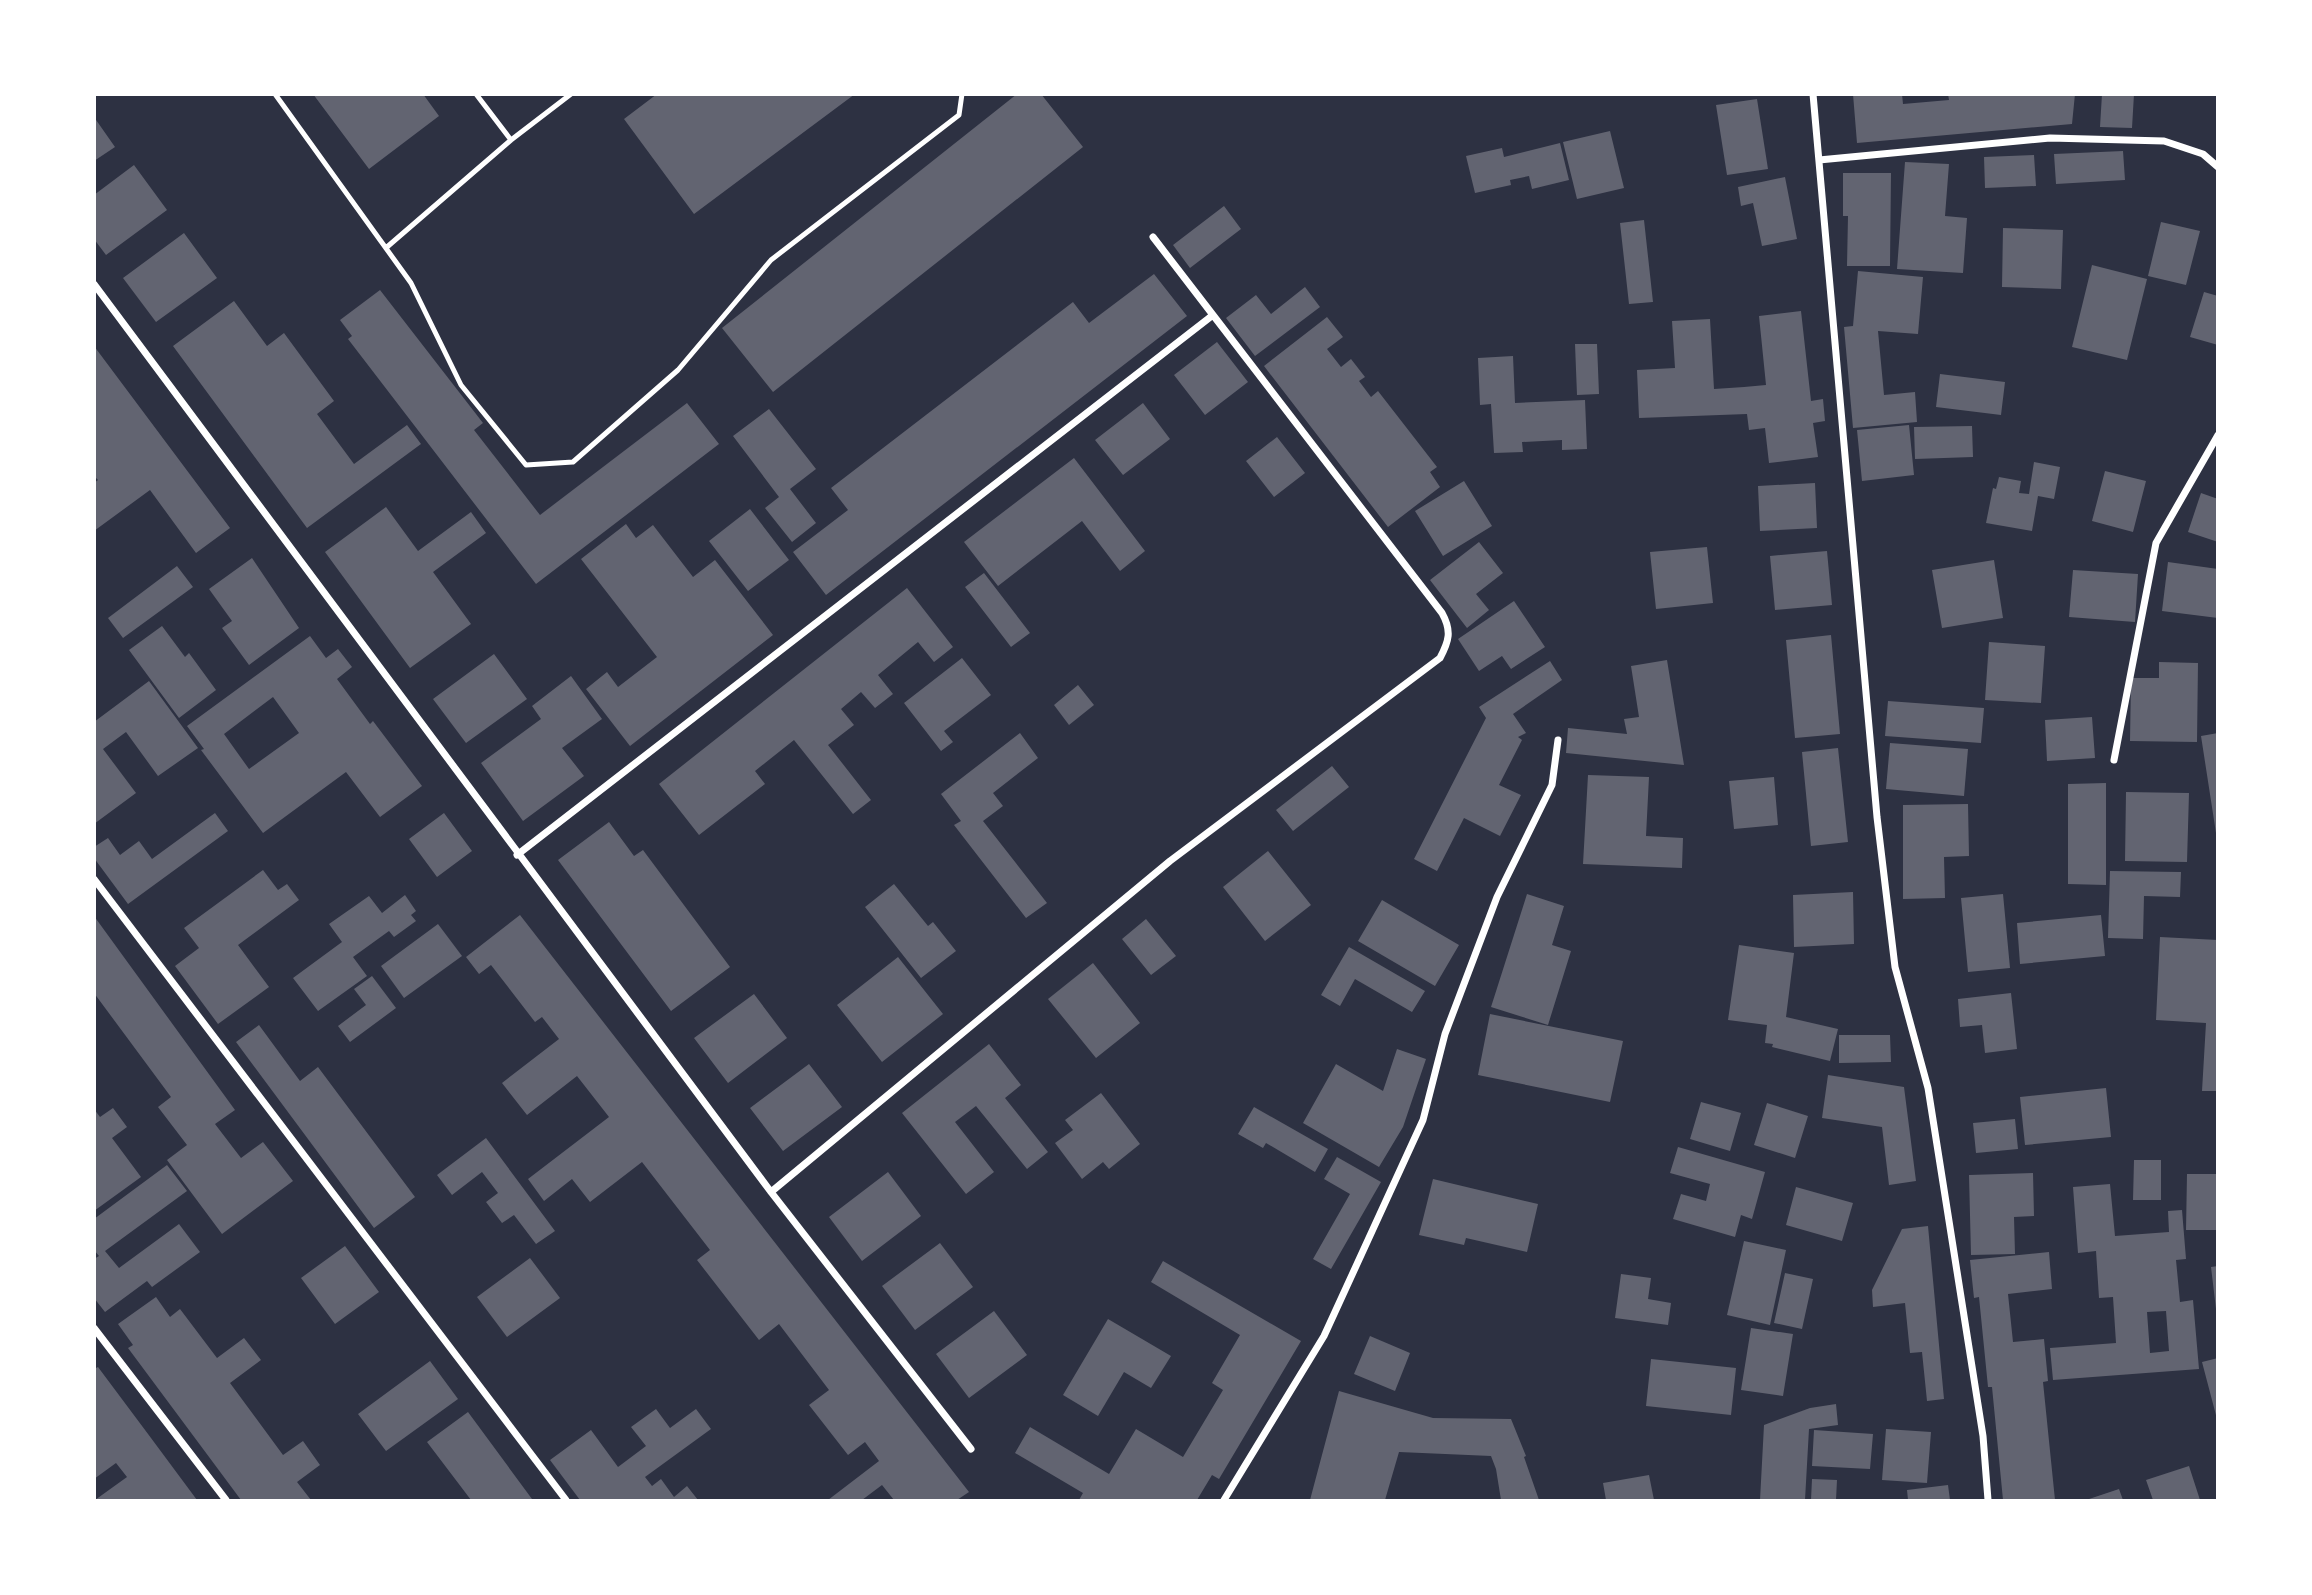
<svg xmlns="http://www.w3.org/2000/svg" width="2312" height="1595" viewBox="0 0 2312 1595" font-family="Arial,sans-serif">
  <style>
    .building { fill: #626471; fill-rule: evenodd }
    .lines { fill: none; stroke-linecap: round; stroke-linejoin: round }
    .service { stroke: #fff; stroke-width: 5 }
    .minor { stroke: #fff; stroke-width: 7 }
  </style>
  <rect width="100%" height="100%" fill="#2d3142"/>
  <path class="building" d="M313,94H423L439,116L369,169Z
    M657,94H855L694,214L624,119Z
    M1017,94H1041L1083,147L773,392L722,328Z
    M1853,94H1902L1903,104L1949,100L1948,94H2075L2072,124L1857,143Z
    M2102,94H2134L2132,128L2100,127Z
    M1757,99L1768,169L1727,175L1716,105Z
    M94,117L115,147L94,161Z
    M1610,131L1624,188L1577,199L1563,142Z
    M1560,143L1569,180L1532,189L1529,176L1510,180L1511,185L1475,193L1466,156L1502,148L1504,157Z
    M2123,151L2125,180L2056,184L2054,154Z
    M2034,155L2036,186L1985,188L1984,157Z
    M1905,162L1949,164L1945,216L1967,218L1963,273L1897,269Z
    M134,165L167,210L106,255L94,239V195Z
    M1843,173H1891L1890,266H1847L1848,216H1843Z
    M1785,177L1797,239L1762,246L1753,203L1741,206L1738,187Z
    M1224,206L1241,229L1190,268L1173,245Z
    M1644,220L1653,302L1629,304L1620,223Z
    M2161,222L2200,231L2186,285L2148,276Z
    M2003,228L2063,230L2061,289L2002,287Z
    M184,233L217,278L156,322L123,278Z
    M2092,265L2147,279L2127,360L2072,347Z
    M1858,271L1923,277L1918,334L1878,331L1884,395L1915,392L1917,422L1853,428L1844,327L1853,326Z
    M1154,274L1187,316L826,595L793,552L848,510L831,488L1073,302L1089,323Z
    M1305,287L1320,307L1255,356L1226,318L1256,295L1271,314Z
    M380,290L483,423L474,430L540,515L687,403L719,444L536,584L348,339L352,336L340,320Z
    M2204,292L2218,296V345L2190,337Z
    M234,301L267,346L284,333L334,401L317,414L354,464L407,425L421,444L307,528L173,346Z
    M1801,311L1811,401L1823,399L1825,421L1813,423L1818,457L1769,463L1765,428L1749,430L1747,414L1639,418L1637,370L1675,368L1672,321L1710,319L1714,389L1744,387L1766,385L1759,316Z
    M1327,317L1343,337L1327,349L1341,367L1351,359L1365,377L1359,381L1371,397L1378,391L1437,467L1430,472L1440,487L1388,527L1264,366Z
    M1217,342L1248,382L1205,415L1174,375Z
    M1575,344H1597L1599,394L1577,395Z
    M94,346L230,528L196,553L150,490L94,531V483L98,480L94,476Z
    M1513,356L1515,403L1585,400L1587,449L1562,450V440L1522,442L1523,452L1494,453L1491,404L1480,405L1478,358Z
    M1940,374L2005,382L2001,415L1936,407Z
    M1143,403L1170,439L1123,475L1095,440Z
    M769,409L816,469L790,489L816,523L792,542L765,508L779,497L733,436Z
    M1909,425L1914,475L1862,481L1857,430Z
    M1972,426L1973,457L1915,459L1914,427Z
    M1277,437L1305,473L1274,497L1246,461Z
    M1074,458L1145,551L1120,571L1082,521L998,586L964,542Z
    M2034,462L2060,467L2054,499L2038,496L2032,531L1986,523L1993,488L1996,489L1999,477L2021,481L2019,493L2029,494Z
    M2105,471L2146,481L2133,532L2092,521Z
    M1464,481L1492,526L1443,556L1415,511Z
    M1815,483L1817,528L1760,531L1758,486Z
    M2201,493L2218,499V542L2188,532Z
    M386,507L418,551L471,512L486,533L433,572L471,624L410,668L325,552Z
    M750,509L789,560L748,591L709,541Z
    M626,524L636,538L653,525L693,577L715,560L773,635L630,746L586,689L607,672L618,687L657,657L581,559Z
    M1479,542L1503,573L1476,594L1489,610L1467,628L1430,580Z
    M1707,547L1713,603L1656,609L1650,552Z
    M1827,551L1832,605L1775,610L1770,556Z
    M252,558L299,628L249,665L222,628L232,621L209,589Z
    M1994,560L2003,618L1942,628L1932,570Z
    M2168,562L2218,569V618L2162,611Z
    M177,566L193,587L123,638L108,618Z
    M2073,570L2138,574L2135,622L2069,617Z
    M984,573L1030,633L1011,647L965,587Z
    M907,588L953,647L934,662L918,642L878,675L893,694L875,708L861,692L841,709L854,725L828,745L871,800L853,814L794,740L755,771L765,784L699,835L659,784Z
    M1514,601L1545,647L1511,669L1502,656L1479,671L1458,639Z
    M162,626L185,657L189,653L216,690L179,718L129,650Z
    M1831,635L1840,734L1795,738L1786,640Z
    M310,636L326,658L338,649L352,667L337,679L370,724L373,721L422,786L380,817L346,772L263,833L201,750L204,749L187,726ZM273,697L299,733L249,769L224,734Z
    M1989,642L2045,646L2041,703L1985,700Z
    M494,654L527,699L466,743L433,699Z
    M962,658L991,695L944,731L953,742L941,751L904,703Z
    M1667,660L1684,765L1566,753L1568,728L1627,734L1624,719L1639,717L1631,666Z
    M1550,661L1562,680L1513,714L1526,733L1518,737L1522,740L1499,785L1521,795L1500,836L1464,818L1437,871L1414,859L1486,718L1479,707Z
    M2159,662L2198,663L2197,742L2130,741L2131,678H2159Z
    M571,676L602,719L562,748L584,776L523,821L481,763L541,719L532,706Z
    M149,681L198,748L158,776L126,732L103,749L136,793L94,824V722Z
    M1078,685L1094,705L1069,725L1054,705Z
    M1888,701L1984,708L1981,743L1885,736Z
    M2092,717L2095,758L2047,761L2045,720Z
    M1020,733L1038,758L993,793L1003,806L983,821L1047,903L1026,918L954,825L961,821L941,794Z
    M2218,733V833H2216L2201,736Z
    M1890,743L1968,749L1964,796L1886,789Z
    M1838,748L1848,842L1811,846L1802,752Z
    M1332,766L1349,787L1293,831L1276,810Z
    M1588,775L1649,777L1646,836L1683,838L1682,868L1583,864Z
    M1774,777L1778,825L1734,829L1729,781Z
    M2106,783V885L2068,884V784Z
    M2126,792L2189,793L2187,862L2125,861Z
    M1968,804L1969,856L1944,857L1945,898L1903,899V805Z
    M215,813L228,831L128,904L94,858V847L108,838L120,855L139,841L152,859Z
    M444,813L472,851L437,877L409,839Z
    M609,822L634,856L643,850L730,967L671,1011L558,860Z
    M1268,851L1311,905L1265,941L1223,887Z
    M263,870L278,890L287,884L299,900L238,945L269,987L218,1024L175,966L199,948L184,928Z
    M2110,871L2181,872L2180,897L2144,896L2143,939L2108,938Z
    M894,884L928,926L933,922L956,951L921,978L865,907Z
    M1853,892L1854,944L1794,947L1793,895Z
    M1527,894L1564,906L1552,945L1571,951L1548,1025L1491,1007Z
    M2003,894L2010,968L1968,972L1961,898Z
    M405,895L416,911L411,915L416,921L394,937L389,931L353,957L367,976L318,1011L293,978L342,942L329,924L369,896L382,913Z
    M1382,900L1459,945L1435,986L1358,941Z
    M520,915L969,1492L957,1500H894L882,1485L862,1500H828L879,1461L865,1442L848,1455L809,1405L829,1390L779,1324L759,1340L697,1260L710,1250L642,1162L590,1202L572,1179L544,1201L528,1179L609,1117L577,1076L527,1115L502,1083L559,1039L542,1017L535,1022L491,965L479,974L466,957Z
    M2101,915L2105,956L2020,964L2017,923Z
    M94,916L235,1110L215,1124L241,1158L263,1142L293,1181L222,1234L167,1160L187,1145L158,1107L171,1097L94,993Z
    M1146,919L1176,956L1151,975L1122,939Z
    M438,924L462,956L404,998L381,966Z
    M2160,937L2218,940V1091H2202L2206,1023L2156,1020Z
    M1739,945L1794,953L1786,1017L1838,1029L1830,1061L1772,1047L1773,1044L1765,1043L1767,1025L1728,1020Z
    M1349,947L1425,991L1412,1012L1355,979L1340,1006L1321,995Z
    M898,957L943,1014L882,1062L837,1005Z
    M1093,963L1140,1023L1096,1058L1048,999Z
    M372,976L396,1008L350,1042L338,1026L366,1005L354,989Z
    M2011,993L2017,1049L1985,1053L1982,1025L1960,1027L1958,999Z
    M754,994L787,1038L728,1083L694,1038Z
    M1490,1014L1623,1041L1610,1102L1478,1075Z
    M259,1025L300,1081L318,1067L415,1197L374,1228L236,1042Z
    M1839,1035H1890L1891,1062L1839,1063Z
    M989,1044L1021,1085L1005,1098L1048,1152L1027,1169L976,1106L955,1122L994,1172L966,1194L902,1113Z
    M1397,1049L1426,1059L1403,1127L1379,1167L1303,1123L1336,1064L1383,1091Z
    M809,1064L842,1107L783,1151L750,1108Z
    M1828,1075L1904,1087L1916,1181L1889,1185L1882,1127L1822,1118Z
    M2106,1088L2111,1137L2025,1145L2020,1097Z
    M1101,1093L1140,1144L1109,1169L1103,1162L1082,1179L1055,1143L1073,1130L1065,1120Z
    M1701,1102L1741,1113L1730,1151L1690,1139Z
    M1767,1103L1808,1116L1795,1158L1754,1145Z
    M1254,1107L1328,1149L1315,1172L1266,1143L1263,1148L1238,1134Z
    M113,1108L127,1127L112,1138L141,1177L94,1211V1109L100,1117Z
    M2015,1119L2018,1149L1976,1153L1973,1123Z
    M486,1138L555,1231L536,1244L514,1215L502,1223L486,1202L498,1193L482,1172L452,1195L437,1175Z
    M1678,1147L1765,1172L1752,1219L1741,1215L1735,1237L1673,1219L1681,1194L1706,1201L1710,1184L1670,1173Z
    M1337,1157L1381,1182L1331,1269L1313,1259L1350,1194L1324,1179Z
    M2134,1160H2161V1200H2133Z
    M167,1165L187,1191L105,1251L119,1268L179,1224L200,1252L152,1287L147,1281L105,1312L94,1298V1259L99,1256L94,1250V1219Z
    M888,1172L921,1216L862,1261L829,1217Z
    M2033,1173L2034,1216L2014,1217L2015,1254L1971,1255L1969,1175Z
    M2187,1174H2218V1230H2186Z
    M1433,1179L1538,1204L1527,1252L1466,1238L1464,1245L1419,1235Z
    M2110,1184L2115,1236L2169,1232L2168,1211L2182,1210L2186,1259L2176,1260L2180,1302L2193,1300L2199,1369L2053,1380L2050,1348L2116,1343L2113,1297L2099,1298L2096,1251L2078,1253L2073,1187ZM2166,1311L2169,1351L2150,1353L2147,1312Z
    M1796,1187L1853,1203L1842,1241L1786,1225Z
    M1928,1226L1944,1399L1927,1401L1922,1352L1910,1353L1905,1303L1873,1307L1872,1290L1902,1229Z
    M1744,1241L1786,1250L1770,1325L1727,1315Z
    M940,1243L973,1287L915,1330L882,1286Z
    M345,1246L379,1292L335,1324L301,1278Z
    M2049,1252L2052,1289L2008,1294L2013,1342L2044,1339L2048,1381L2043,1382L2055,1500H2003L1992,1387H1988L1979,1297L1974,1298L1970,1260Z
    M530,1258L560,1298L507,1337L477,1297Z
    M1163,1261L1301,1341L1219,1479L1212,1475L1197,1500H1079L1083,1493L1015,1453L1030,1427L1109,1474L1136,1429L1183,1457L1223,1390L1212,1383L1240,1335L1151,1282Z
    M2218,1266V1308L2216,1309L2211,1267Z
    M1785,1273L1813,1279L1802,1329L1774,1323Z
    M1621,1274L1651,1278L1648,1299L1671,1303L1668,1325L1615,1318Z
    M156,1297L170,1317L180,1309L217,1358L244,1338L261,1360L230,1383L283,1455L303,1441L320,1465L297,1482L311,1500H241L128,1348L133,1345L118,1324Z
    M994,1311L1027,1355L969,1398L936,1354Z
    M1108,1319L1171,1356L1151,1388L1124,1372L1098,1416L1063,1395Z
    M1751,1328L1793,1334L1783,1396L1741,1390Z
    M1370,1336L1410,1353L1395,1391L1354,1374Z
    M2218,1358V1419H2217L2202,1362Z
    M1651,1359L1736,1368L1731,1415L1646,1406Z
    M430,1361L458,1399L386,1451L358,1414Z
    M98,1367L151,1438L197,1500H95L127,1477L116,1463L94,1479V1369Z
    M1339,1391L1433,1418L1511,1419L1526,1456L1524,1457L1539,1500H1501L1496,1469L1491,1456L1399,1452L1385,1500H1310Z
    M1836,1404L1838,1425L1809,1429L1805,1500H1760L1764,1425L1810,1408Z
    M656,1409L670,1428L696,1409L711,1429L645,1477L652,1486L661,1479L674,1497L687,1486L698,1500H580L550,1460L591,1430L618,1467L646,1446L631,1427Z
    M468,1412L532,1499L530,1500H471L427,1442Z
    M1886,1429L1931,1432L1927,1483L1882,1480Z
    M1814,1430L1873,1434L1870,1469L1812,1466Z
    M2189,1466L2200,1500H2153L2146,1480Z
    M1649,1475L1654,1500H1606L1603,1483Z
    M1812,1479L1837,1480L1836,1500H1811Z
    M1948,1485L1950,1500H1908L1907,1490Z
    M2119,1489L2123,1500H2086Z"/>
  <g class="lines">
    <path class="service" d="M275,94L411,283L461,385L526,465L573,462L678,370L771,260L959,115L962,94
      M476,94L511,140
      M387,247L511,140L571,94"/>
    <path class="minor" d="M1813,94L1877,817L1895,967L1928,1088L1983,1436L1988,1500
      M1819,160L2050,138L2164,141L2203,154L2218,167
      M1153,237L1213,315
      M94,284L771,1192L971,1449
      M2114,760L2156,543L2218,435
      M517,855L1213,315L1442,613C1452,631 1449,641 1440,658L1170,861L771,1192
      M94,879L566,1500
      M94,1328L226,1500
      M1224,1500L1324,1336L1423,1120L1445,1034L1497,897L1552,785L1558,740"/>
  </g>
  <rect width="2312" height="1595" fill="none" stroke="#ffffff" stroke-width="192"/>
</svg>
